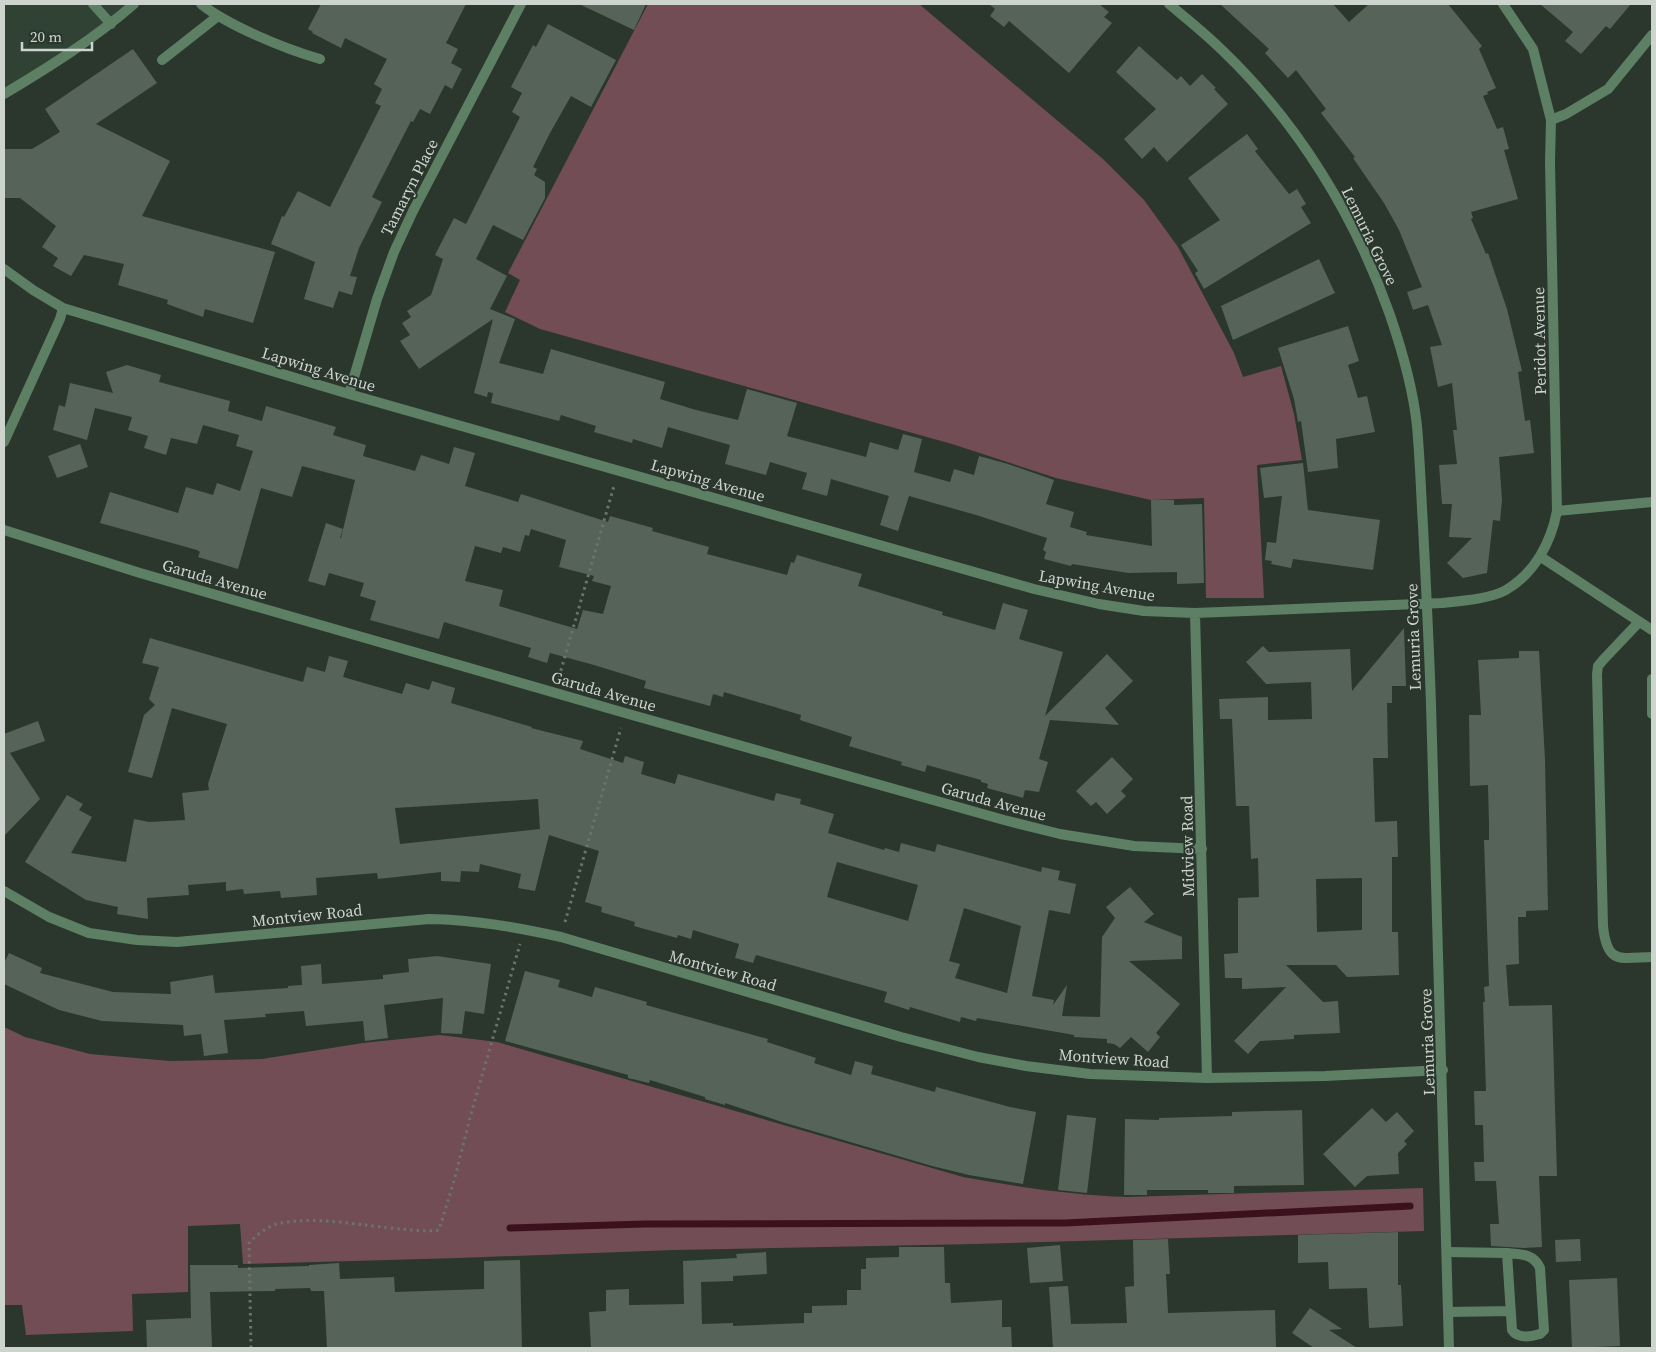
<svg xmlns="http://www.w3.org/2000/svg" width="1656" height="1352" viewBox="0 0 1656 1352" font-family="'Source Serif 4',serif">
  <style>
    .built { fill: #304234 }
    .green { fill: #724d55 }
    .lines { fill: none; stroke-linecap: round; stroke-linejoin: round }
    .stream { stroke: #3c111e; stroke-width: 7 }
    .building { fill: #566358; fill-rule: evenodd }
    .path { stroke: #6a746c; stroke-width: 3; stroke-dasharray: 2.5 4; stroke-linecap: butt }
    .service { stroke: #5d7f64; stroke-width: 10 }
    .minor { stroke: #5d7f64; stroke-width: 10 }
    .labels { text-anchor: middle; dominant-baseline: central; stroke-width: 4; stroke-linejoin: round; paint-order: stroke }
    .street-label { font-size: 16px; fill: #cdd4ce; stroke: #2b372d }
  </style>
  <rect width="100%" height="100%" fill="#2b372d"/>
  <path class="built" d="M4,4H137L4,98Z"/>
  <path class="green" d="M648,4H919L1103,159L1144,200L1178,247L1234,353L1243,377L1281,366L1294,414L1302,460L1257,465L1264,598H1206L1204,498L1151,500L1056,478L952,444L540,329L505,312L520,280L508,273Z
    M4,1027L25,1037L90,1054L170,1061L262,1059L363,1043L440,1035L497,1042L963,1177C1018,1187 1071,1195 1127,1197L1423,1188L1424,1231L975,1244L674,1250L458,1258L243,1264L240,1224L188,1226V1292L132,1294L133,1331L26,1335L22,1305H4Z"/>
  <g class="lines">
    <path class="stream" d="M510,1228L645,1224L1065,1223L1410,1206"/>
  </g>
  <path class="building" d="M321,4H466L446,43L458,49L451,63L462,69L452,89L445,85L430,114L420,109L413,122L411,121L372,197L382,202L359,248L350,276L357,277L352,295L339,291L333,308L304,299L315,262L271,244L282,216L284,217L298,191L330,207L381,106L375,103L382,89L374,84L387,59L345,38L341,48L312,33L313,32L308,29Z
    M579,4H646L634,30Z
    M989,4H1099L1109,12L1104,17L1112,23L1069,73L1009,21L1004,27L990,16L995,9Z
    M1220,4H1333L1349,22L1369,4H1448L1482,46L1479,49L1496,88L1487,92L1488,94L1483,96L1497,129L1503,127L1509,149L1504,150L1518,199L1471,212L1473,218L1471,219L1486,254L1488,253L1507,309L1522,371L1518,372L1525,421L1530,420L1534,453L1499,457L1502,500L1500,521L1493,520L1487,573L1463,578L1447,563L1472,538L1449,537L1452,504H1442L1439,465L1457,464L1453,430H1457L1452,383L1438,387L1430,347L1442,345L1428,305L1413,310L1407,292L1422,287L1399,230L1384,203L1353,158L1355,157L1321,113L1326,109L1296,70L1288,78L1265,53L1269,49Z
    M1540,4H1631L1610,29L1606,26L1581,54L1565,41L1573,32Z
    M548,24L616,60L591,107L571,96L550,133L533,167L537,169L534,175L545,182V198L523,240L493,225L476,259L507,276L490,309L515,319L499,363L543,374L551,349L665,382L660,399L696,410L738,420L747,389L797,403L787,436L866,457L870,442L898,450L903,434L922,439L914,472L950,482L954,469L974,475L979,456L1008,464L1054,480L1046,504L1074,512L1070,527L1087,532L1086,535L1152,546L1151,500H1174V505L1202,504L1204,583L1177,584V572L1128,573L1072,564L1071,566L1044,559L1046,552L1043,550L1047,538L976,515L909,496L898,531L880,525L889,496L831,479L827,496L802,489L807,473L770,462L766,475L725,464L730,445L668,427L662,448L633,439L632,443L594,432L596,426L561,415L559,421L491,403L493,393L488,392L487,397L474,393L493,319L419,369L400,341L410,335L402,323L411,317L407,311L431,295L443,259L435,255L454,218L466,224L520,117L512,112L522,93L511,87L533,45L536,47Z
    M1139,46L1177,80L1181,76L1190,86L1202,74L1216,88L1214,89L1228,104L1167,162L1154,147L1142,159L1124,139L1156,109L1116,72Z
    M133,49L157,83L96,124L170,161L142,216L275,252L253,323L205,309L203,317L167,304L168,300L118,285L124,264L84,255L71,276L53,266L58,258L42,247L56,226L20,198H4V149H32L60,132L45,109Z
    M1247,134L1258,149L1255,151L1289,194L1297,189L1306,204L1301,207L1311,223L1204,289L1195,273L1198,271L1181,245L1220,220L1188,178Z
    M1319,259L1335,293L1233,340L1221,306Z
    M1348,326L1359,361L1348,365L1358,398L1367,396L1375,432L1336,439L1338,468L1308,472L1301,421L1298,422L1294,399L1278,348Z
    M127,365L161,375L159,382L230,401L228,411L262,421L266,406L336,427L333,435L366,445L363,456L415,471L421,455L449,464L454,447L475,453L465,486L518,502L521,494L608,522L610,516L653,528L652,531L709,547L707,554L787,575L791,562L794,563L797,555L862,574L858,586L943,612L942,615L995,630L1003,603L1028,610L1019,639L1063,652L1045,716L1107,654L1133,681L1105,708L1119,725L1050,720L1039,759L1048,762L1039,792L1025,790L1023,798L987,788L988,784L981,782V780L927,765L925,772L901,765L902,762L849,746L852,737L800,720L801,715L724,692L723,697L713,694L710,706L644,688L646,681L594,665L550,653L547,663L528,657L531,648L444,622L439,639L370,620L376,601L360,596L364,583L329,573L325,586L308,581L326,523L343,529L340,538H341L355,480L302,466L292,497L261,488L238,569L198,557L200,552L197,550L100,523L110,492L178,513L186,487L213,495L217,483L240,491L253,451L236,446L239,435L203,425L197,444L171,438L166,455L144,448L148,436L128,430L132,417L95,408L87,440L53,430L59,405L65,407L70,383L113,393L106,372ZM531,529L566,540L559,567L594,576L592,581L611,586L603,614L583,610L577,629L499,606L503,590L465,581L475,546L501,553L503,547L520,552L525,535L529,536Z
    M80,444L88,467L57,478L48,456Z
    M1303,463L1308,510L1380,520L1373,570L1293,559L1291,568L1271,564L1272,561L1265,560L1267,542L1276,543L1282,496L1264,498L1260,468Z
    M1404,628L1406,686H1392V703H1387L1388,758H1373L1375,822L1397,821L1398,857H1392V932H1398L1399,975L1347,977L1336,965H1286L1323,1002L1338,1001L1340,1033L1294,1035V1039L1260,1041L1248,1054L1234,1041L1286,987L1242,989V978H1225L1224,954L1238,953V898L1259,897L1258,858L1251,859L1249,806H1236L1232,719H1220L1219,699L1268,697V720L1312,719L1311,682L1266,684L1246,662L1263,646L1269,652L1350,649L1352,691ZM1362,878V930L1317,932L1316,879Z
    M150,638L303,682L307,667L325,672L329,656L348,661L343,677L402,694L406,683L429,690L432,681L455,688L451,703L532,727L531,728L583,741L580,749L623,763L625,756L644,762L641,774L675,784L678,774L774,801L776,793L801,799L800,804L834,814L828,833L884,850L885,848L899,852L901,843L935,852L937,844L1041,872L1042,867L1060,871L1058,880L1076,884L1070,914L1049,910L1032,996L1054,1000L1053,1005L1067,985L1062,1016L1100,1017L1102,937L1115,918L1106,907L1130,887L1154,914L1144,922L1182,937V959L1129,961L1180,1004L1156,1033L1160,1037L1148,1052L1131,1037L1120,1048L1114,1044L1107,1043V1039L1074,1037V1035L977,1018L976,1021L961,1017L960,1022L910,1007L909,1010L884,1002L887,992L756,955L753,963L735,958L739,944L693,930L691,939L678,935L677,938L634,926L635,922L601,912L602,907L585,902L599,851L549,835L535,891L518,888L521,874L480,864L479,872L461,871L460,882L441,881V872L378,879L377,873L316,878L317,895L281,898L280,891L244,894L243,889L226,891V882L188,885L189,895L147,898L148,919L117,914L118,907L86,900L25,862L67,795L83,804L79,810L92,817L71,853L126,862L134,819L149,822L185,820L182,793L209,790L208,784L227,724L172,708L152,778L128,772L144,715L155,705L149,699L159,667L142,663ZM538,799L540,829L400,844L395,808ZM837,862L918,885L908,921L827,897ZM964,908L1021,926L1007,993L955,978L960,964L949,961Z
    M1519,651H1539L1545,760L1548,910L1526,911V917H1518L1519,964L1506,965L1509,1006L1552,1005L1557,1176H1539L1542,1247L1524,1248L1491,1246L1490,1224H1499L1496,1181H1475L1474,1162H1484L1483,1125H1475L1474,1091H1486L1483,1002H1485L1484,987L1489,986L1484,840H1489V825L1488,785L1470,786L1469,715H1481L1478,660L1519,658Z
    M38,721L45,741L10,753L40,799L4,836V734Z
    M1112,757L1133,779L1121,791L1126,796L1107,814L1096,802L1091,806L1076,791Z
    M9,953L42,968L40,973L113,992L171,994L170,982L213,975L215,993L288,988V986L302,985L301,966L321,964L322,984L383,979V975L409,972L408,959L437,956L491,964L484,1014L465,1011L462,1034L441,1033L443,998L384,1005L388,1038L365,1041L363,1021L306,1026L304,1011L265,1014L266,1017L224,1020L228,1053L204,1056L201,1034L184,1036L183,1025L102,1021L59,1010L4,984V963Z
    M525,971L560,980L558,987L592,997L595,987L647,1002L646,1005L768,1039L767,1042L816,1058L814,1063L851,1075L855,1061L873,1066L871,1074L935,1092L936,1087L1010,1107L1036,1112L1023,1184L969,1175L932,1166L782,1122L725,1103V1105L705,1099V1097L650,1080L649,1083L628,1078V1075L505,1041Z
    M1372,1108L1386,1122L1397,1112L1414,1131L1404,1141L1407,1144L1398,1153L1399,1174L1367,1176L1355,1187L1323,1154Z
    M1302,1110L1304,1185L1234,1186V1193H1208V1190H1147V1195H1124L1125,1119L1159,1120V1118L1232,1116V1112Z
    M1067,1115L1096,1118L1087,1193L1058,1190Z
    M1398,1232V1285H1401L1403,1326L1369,1328L1367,1288L1329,1289L1328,1262L1298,1263V1235Z
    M1168,1239L1170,1274H1166L1168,1313L1275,1310L1276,1348H1053L1049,1287L1068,1286L1071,1324L1127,1323L1125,1287L1134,1286L1133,1240Z
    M1580,1239L1581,1261L1556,1262L1555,1240Z
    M1060,1245L1063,1281L1030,1283L1027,1248Z
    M899,1247H944L945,1283H950L951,1303L1002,1300V1327H1011L1012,1348H591L589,1312L606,1311V1290L629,1289V1305L684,1304L683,1261L737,1258L736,1254L766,1252L767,1274L733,1276V1281L701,1282L702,1324L733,1323V1326L804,1323V1313H812V1306L847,1305V1290H861V1269H866V1258L899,1257Z
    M520,1260L522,1348H327L324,1291H311L310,1288L275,1289V1291L210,1292L212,1348H147L146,1320L191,1318L190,1265H238V1268L309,1266V1265L339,1263L340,1279L394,1277L395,1292L484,1289V1261Z
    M1617,1278L1620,1346L1572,1348L1569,1280Z
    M1310,1308L1342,1329L1329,1330L1357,1348H1314L1292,1333Z"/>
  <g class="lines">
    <path class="path" d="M559,677L614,486
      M565,922L621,728
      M251,1348L249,1243C257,1235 266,1227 277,1224C311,1215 365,1226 400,1229C413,1230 426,1232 439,1230L454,1181L471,1114L520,944"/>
    <path class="service" d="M93,4L111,24
      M201,4C229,26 285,49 320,59
      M162,60L218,16
      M1557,511L1652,502
      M1541,557L1652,630
      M1639,622L1603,660L1598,666L1597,674L1603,926C1607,965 1620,958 1652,957
      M1652,679V714
      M1447,1252L1507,1253L1512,1330C1518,1339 1530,1337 1540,1334L1544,1330L1540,1268C1534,1254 1521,1254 1507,1253
      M1448,1312L1511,1311"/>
    <path class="minor" d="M1169,4C1187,19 1206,34 1223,51C1298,123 1355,216 1390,315C1402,350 1413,388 1417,426C1420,459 1421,492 1423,526C1426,585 1429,645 1431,704C1439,919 1444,1134 1449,1348
      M4,94C49,67 94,39 134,4
      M1551,120L1566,114L1608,89L1652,35
      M4,269L33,290L63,308L349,394L1034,589L1099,604L1144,611L1195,613L1442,603C1460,601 1490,599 1506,590C1535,573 1551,542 1557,511L1550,162L1551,120L1533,49L1503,4
      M349,394L377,299L394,252L413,211L521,4
      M4,442L60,319L63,308
      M4,530L140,573L625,713L1004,820L1060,834L1134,846L1202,849
      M1195,613L1207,1078
      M4,891L49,917L89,933L137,940L177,942L429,919C477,920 514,927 561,937L901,1037L978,1057L1026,1066L1090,1074L1207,1078L1325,1076L1443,1070"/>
  </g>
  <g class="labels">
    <g class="street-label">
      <text transform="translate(409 187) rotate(-63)">Tamaryn Place</text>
      <text transform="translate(1370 236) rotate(64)">Lemuria Grove</text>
      <text transform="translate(1539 341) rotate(-91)">Peridot Avenue</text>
      <text transform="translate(319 369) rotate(17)">Lapwing Avenue</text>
      <text transform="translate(708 480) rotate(16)">Lapwing Avenue</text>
      <text transform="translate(215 579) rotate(16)">Garuda Avenue</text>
      <text transform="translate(1097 585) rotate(10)">Lapwing Avenue</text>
      <text transform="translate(1413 637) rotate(-92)">Lemuria Grove</text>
      <text transform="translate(604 691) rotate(16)">Garuda Avenue</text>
      <text transform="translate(994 801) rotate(15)">Garuda Avenue</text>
      <text transform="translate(1187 846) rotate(-91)">Midview Road</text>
      <text transform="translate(307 915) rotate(-6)">Montview Road</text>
      <text transform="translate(723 970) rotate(16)">Montview Road</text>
      <text transform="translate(1427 1042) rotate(-92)">Lemuria Grove</text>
      <text transform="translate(1114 1058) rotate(4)">Montview Road</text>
    </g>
  </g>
  <rect width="1656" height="1352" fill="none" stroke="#cdd4ce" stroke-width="10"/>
  <path d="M22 42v8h70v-8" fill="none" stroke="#cdd4ce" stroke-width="2.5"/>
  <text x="30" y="42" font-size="15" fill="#cdd4ce" stroke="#2b372d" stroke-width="4" paint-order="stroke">20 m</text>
</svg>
